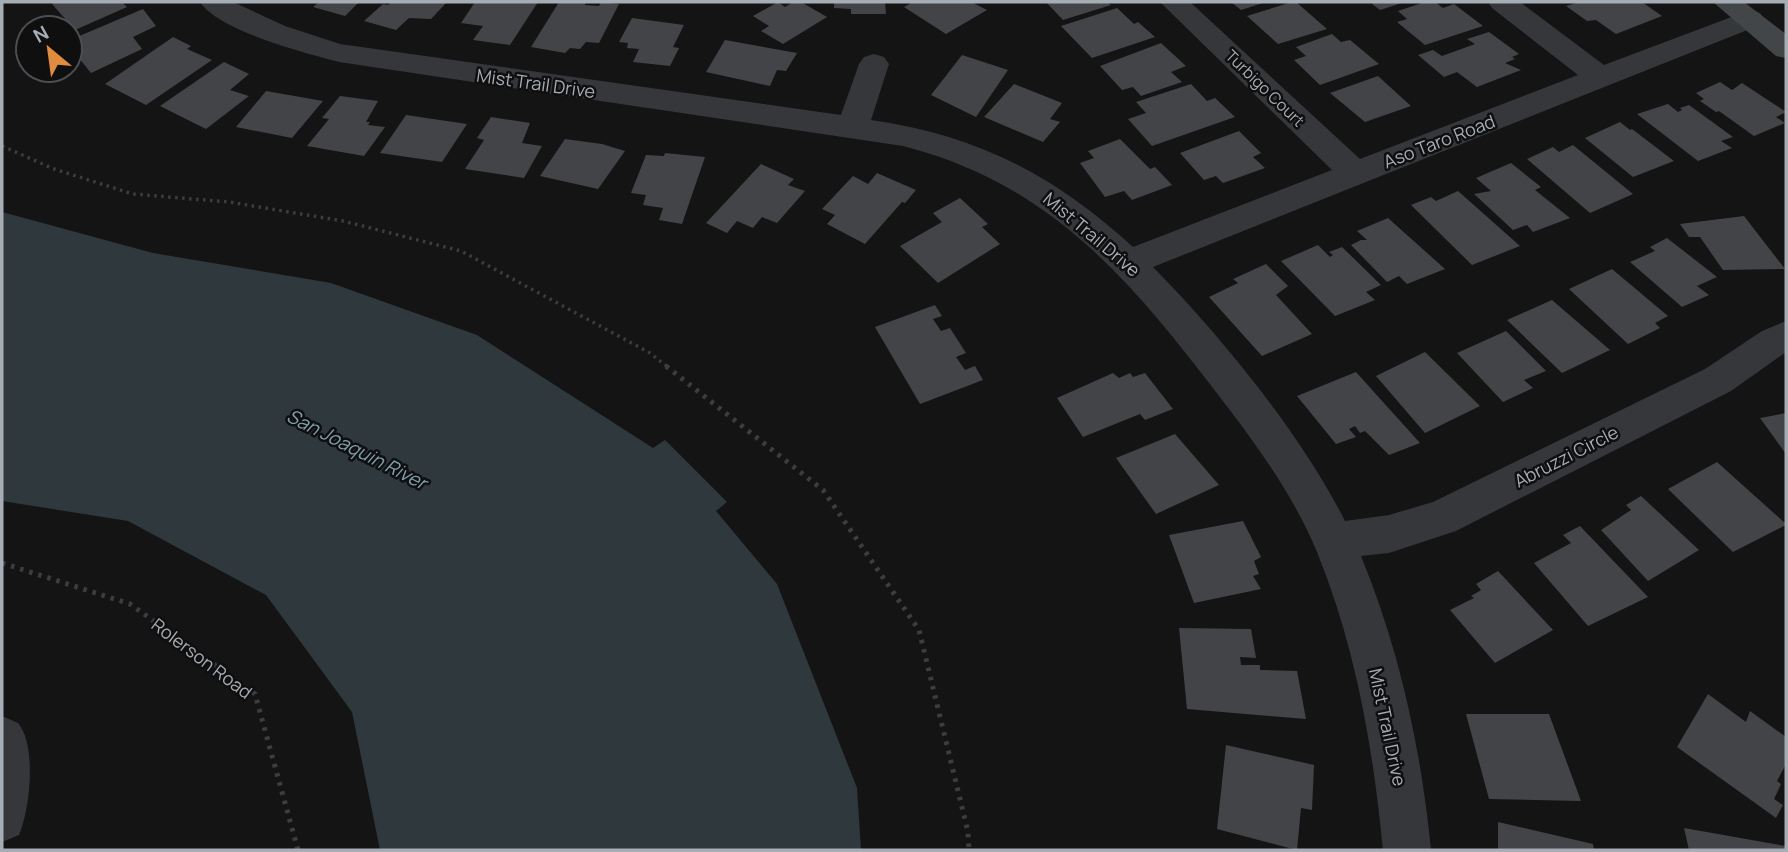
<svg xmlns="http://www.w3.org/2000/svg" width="1788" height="852" viewBox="0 0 1788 852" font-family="Manrope,sans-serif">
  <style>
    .water { fill: #2e383d }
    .building { fill: #434448 }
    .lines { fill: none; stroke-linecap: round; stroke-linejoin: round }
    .path-far1 { stroke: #3b3e41; stroke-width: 3.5; stroke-dasharray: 2.5 4.5; stroke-linecap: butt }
    .path { stroke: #3b3e41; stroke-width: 5; stroke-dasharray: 3.5 6; stroke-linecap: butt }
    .street { fill: #35373a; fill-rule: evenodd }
    .secondary { fill: #434649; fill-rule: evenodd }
    .labels { text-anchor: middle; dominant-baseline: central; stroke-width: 5; stroke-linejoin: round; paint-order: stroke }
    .far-street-label { font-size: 16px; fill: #a6adb4; stroke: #0f0f10 }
    .street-label { font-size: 18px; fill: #a6adb4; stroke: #0f0f10 }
    .water-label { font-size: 19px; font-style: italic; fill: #80a0ad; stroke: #0f0f10 }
  </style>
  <rect width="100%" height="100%" fill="#141415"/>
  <path class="water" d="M2,212L153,253L331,283L477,335L653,448L665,440L727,502L716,511L777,584L857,788L861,850H380L352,712L266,595L128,521L2,501Z"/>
  <path class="building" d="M56,2H122L127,7L75,30L52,4Z
    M319,2H359L345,16L313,7Z
    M391,2H447L431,19L409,18L396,30L364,21L383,4L388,5Z
    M475,2H538L510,45L473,40L483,26L461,23Z
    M559,2H586L585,5L599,6L601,2L619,4L599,43L586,42L580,49L570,48L565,53L531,47Z
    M778,2L785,7L793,2H801L827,17L783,44L761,31L769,26L753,16Z
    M834,2H885L886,14H851V9L834,8Z
    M913,2H971L987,10L946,34L904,7Z
    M1046,2H1107L1111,5L1063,20Z
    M1231,2H1266L1241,10Z
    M1292,2H1296L1327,29L1278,44L1247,16Z
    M1374,2H1405L1380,10L1372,4Z
    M1425,2H1435L1443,8L1454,4L1483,26L1425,45L1397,22L1407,19L1398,11Z
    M1580,2H1642L1662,16L1616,34L1596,20L1587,21L1566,6Z
    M1117,8L1134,24L1138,22L1155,37L1092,58L1061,26Z
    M143,9L156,26L133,37L142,49L91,73L70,47V40Z
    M632,18L684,25L673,47L679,48L670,66L633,62L639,49L627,48L628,43L619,42Z
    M1489,32L1519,54L1512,57L1515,59L1505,63L1521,70L1477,87L1457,72L1444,77L1418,55L1433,50L1442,56L1475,44L1467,39Z
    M1332,34L1341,42L1350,40L1379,64L1320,85L1294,60L1306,56L1296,47Z
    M173,37L191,46L187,49L212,60L146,105L105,84Z
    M725,40L797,53L786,71L777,70L770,86L706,72Z
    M1161,43L1186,66L1171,72L1182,82L1141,96L1133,87L1122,90L1100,66Z
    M962,55L1008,70L976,117L931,95Z
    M224,62L249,74L230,90L249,96L206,129L160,106Z
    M1378,76L1411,106L1365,122L1330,93Z
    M1720,82L1732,90L1742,83L1786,112L1776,117L1785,123L1754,136L1719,111L1716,112L1700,101L1704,99L1696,93Z
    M1014,84L1062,103L1050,119L1060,122L1043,142L984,117Z
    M1191,84L1207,101L1215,98L1235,117L1152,146L1128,119L1146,113L1136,102Z
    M266,91L323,101L292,138L236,127Z
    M340,96L378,101L366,122H370L368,125L385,127L364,156L307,146L329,119L322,118Z
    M1668,104L1678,112L1682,110L1680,108L1689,105L1733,137L1721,141L1732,148L1698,161L1637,114Z
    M406,115L467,124L442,162L380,153Z
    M491,117L530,123L522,143L542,146L524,178L465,169L484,140L477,138Z
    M1620,122L1630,130L1632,129L1674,161L1633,177L1585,138Z
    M1239,131L1261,153L1253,157L1265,168L1223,183L1216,176L1204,180L1180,153Z
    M565,139L602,144L625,151L598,189L540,176Z
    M1120,139L1150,169L1155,167L1172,185L1132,200L1124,191L1105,197L1080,163L1094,158L1088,151Z
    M1573,145L1633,194L1590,213L1527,159L1553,147L1559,152Z
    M665,153L705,157L682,224L659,220L663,208L643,205L646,195L631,193L646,155L664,156Z
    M1511,163L1541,187L1535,190L1570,218L1533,232L1527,225L1513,230L1474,194L1491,191L1476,178Z
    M761,164L794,179L788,185L805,191L777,223L762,217L753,228L737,221L727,233L706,223Z
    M877,173L916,190L905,203L902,202L865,244L827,224L835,215L822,209L853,176L868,184Z
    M1458,191L1520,246L1472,265L1411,205L1431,197L1436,201Z
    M960,198L988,224L982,227L1000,244L938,283L900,246L942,222L933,213Z
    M1744,216L1785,269L1723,270L1700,237H1689L1680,224Z
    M1388,218L1445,269L1407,284L1399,276L1387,282L1351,245L1361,240H1367L1357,231Z
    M1667,238L1717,277L1697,286L1709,295L1682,307L1630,262L1655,251L1650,247Z
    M1318,245L1330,257L1333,255L1329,252L1342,247L1381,285L1366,292L1375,300L1335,316L1281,261Z
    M1266,264L1288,286L1276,295L1312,334L1262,356L1209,297L1238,283L1233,279Z
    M1612,269L1668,316L1655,323L1660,328L1628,344L1569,289Z
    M1552,300L1610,350L1562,373L1507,320Z
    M935,305L942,316L933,319L941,331L950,328L966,353L956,357L965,370L975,366L983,380L920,404L875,327Z
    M1506,331L1546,371L1524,380L1533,388L1503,402L1457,353Z
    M1425,352L1480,406L1425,433L1376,376Z
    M1356,372L1420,443L1389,455L1365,431L1360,433L1355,426L1349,429L1356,437L1336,444L1297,396Z
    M1113,373L1119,378L1130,373L1133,377L1145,373L1173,409L1145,420L1140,414L1083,437L1057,398Z
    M1786,413V454L1760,418Z
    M1175,434L1219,485L1156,514L1116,458Z
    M1717,462L1786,524V525L1733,552L1668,489Z
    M1641,496L1699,550L1648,581L1601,530L1631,510L1626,505Z
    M1243,521L1261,557L1254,561L1259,574L1253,576L1261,589L1194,603L1169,535Z
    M1580,526L1648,597L1588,626L1534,563L1571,543L1563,535Z
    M1498,571L1553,630L1495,663L1450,610L1474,598L1471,596L1481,590L1476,584Z
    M1179,628L1251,629L1256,658L1240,657L1241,665H1260V670L1297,671L1306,719L1187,709Z
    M1708,694L1746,722L1750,711L1786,737V764L1777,781L1781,784L1774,799L1783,805L1776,818L1677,747Z
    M1466,714H1549L1581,801L1489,799Z
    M1226,745L1314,765L1312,810L1301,808L1297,850L1217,829Z
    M1498,822L1593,844L1594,850H1498Z
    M1684,828L1785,846L1786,850H1689Z"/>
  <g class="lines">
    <path class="path-far1" d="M2,146L54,169L133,194L229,202L343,221L461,251L650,353L669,368"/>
    <path class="path" d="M666,366L823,490L919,630L968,832L969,850
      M2,563L130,604L255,694L298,850"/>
    <path class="street" d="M200,2H233L285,26L340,44L841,115L859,64L864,57L874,54L884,57L889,64L871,120C977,135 1054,175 1133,247L1332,170L1160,2H1190L1360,159L1578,75L1492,8L1488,2H1520L1604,65L1750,10L1760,13L1764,19L1760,25L1153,267C1221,336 1301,434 1345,521L1389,515L1433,502L1705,369L1762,331L1786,321V352L1731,391L1456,531L1389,553L1361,556C1400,651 1421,749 1431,850H1383C1373,748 1356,648 1317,552C1293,494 1254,441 1216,392C1128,277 1048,183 903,146L339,62C305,53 219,31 200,2Z
      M2,716L18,723C37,745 30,810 19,835L2,842Z"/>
    <path class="secondary" d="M1713,2H1744L1786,34V58L1776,56Z"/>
  </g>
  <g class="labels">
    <g class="far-street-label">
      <text transform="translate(1265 88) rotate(44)">Turbigo Court</text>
    </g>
    <g class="street-label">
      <text transform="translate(536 83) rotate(8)">Mist Trail Drive</text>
      <text transform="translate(1439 141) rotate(-21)">Aso Taro Road</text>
      <text transform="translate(1092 234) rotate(40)">Mist Trail Drive</text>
      <text transform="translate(1566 456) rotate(-27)">Abruzzi Circle</text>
      <text transform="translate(202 658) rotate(37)">Rolerson Road</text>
      <text transform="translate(1388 727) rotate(78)">Mist Trail Drive</text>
    </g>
    <g class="water-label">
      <text transform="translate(357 449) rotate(27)">San Joaquin River</text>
    </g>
  </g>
  <rect width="1788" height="852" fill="none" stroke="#a6adb4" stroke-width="7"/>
  <g transform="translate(49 49) rotate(331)"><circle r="33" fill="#0f0f10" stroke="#4b4e52" stroke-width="2"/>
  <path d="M0-5L12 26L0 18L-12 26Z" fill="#e18b3f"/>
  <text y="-10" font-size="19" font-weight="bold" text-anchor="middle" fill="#a6adb4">N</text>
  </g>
</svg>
